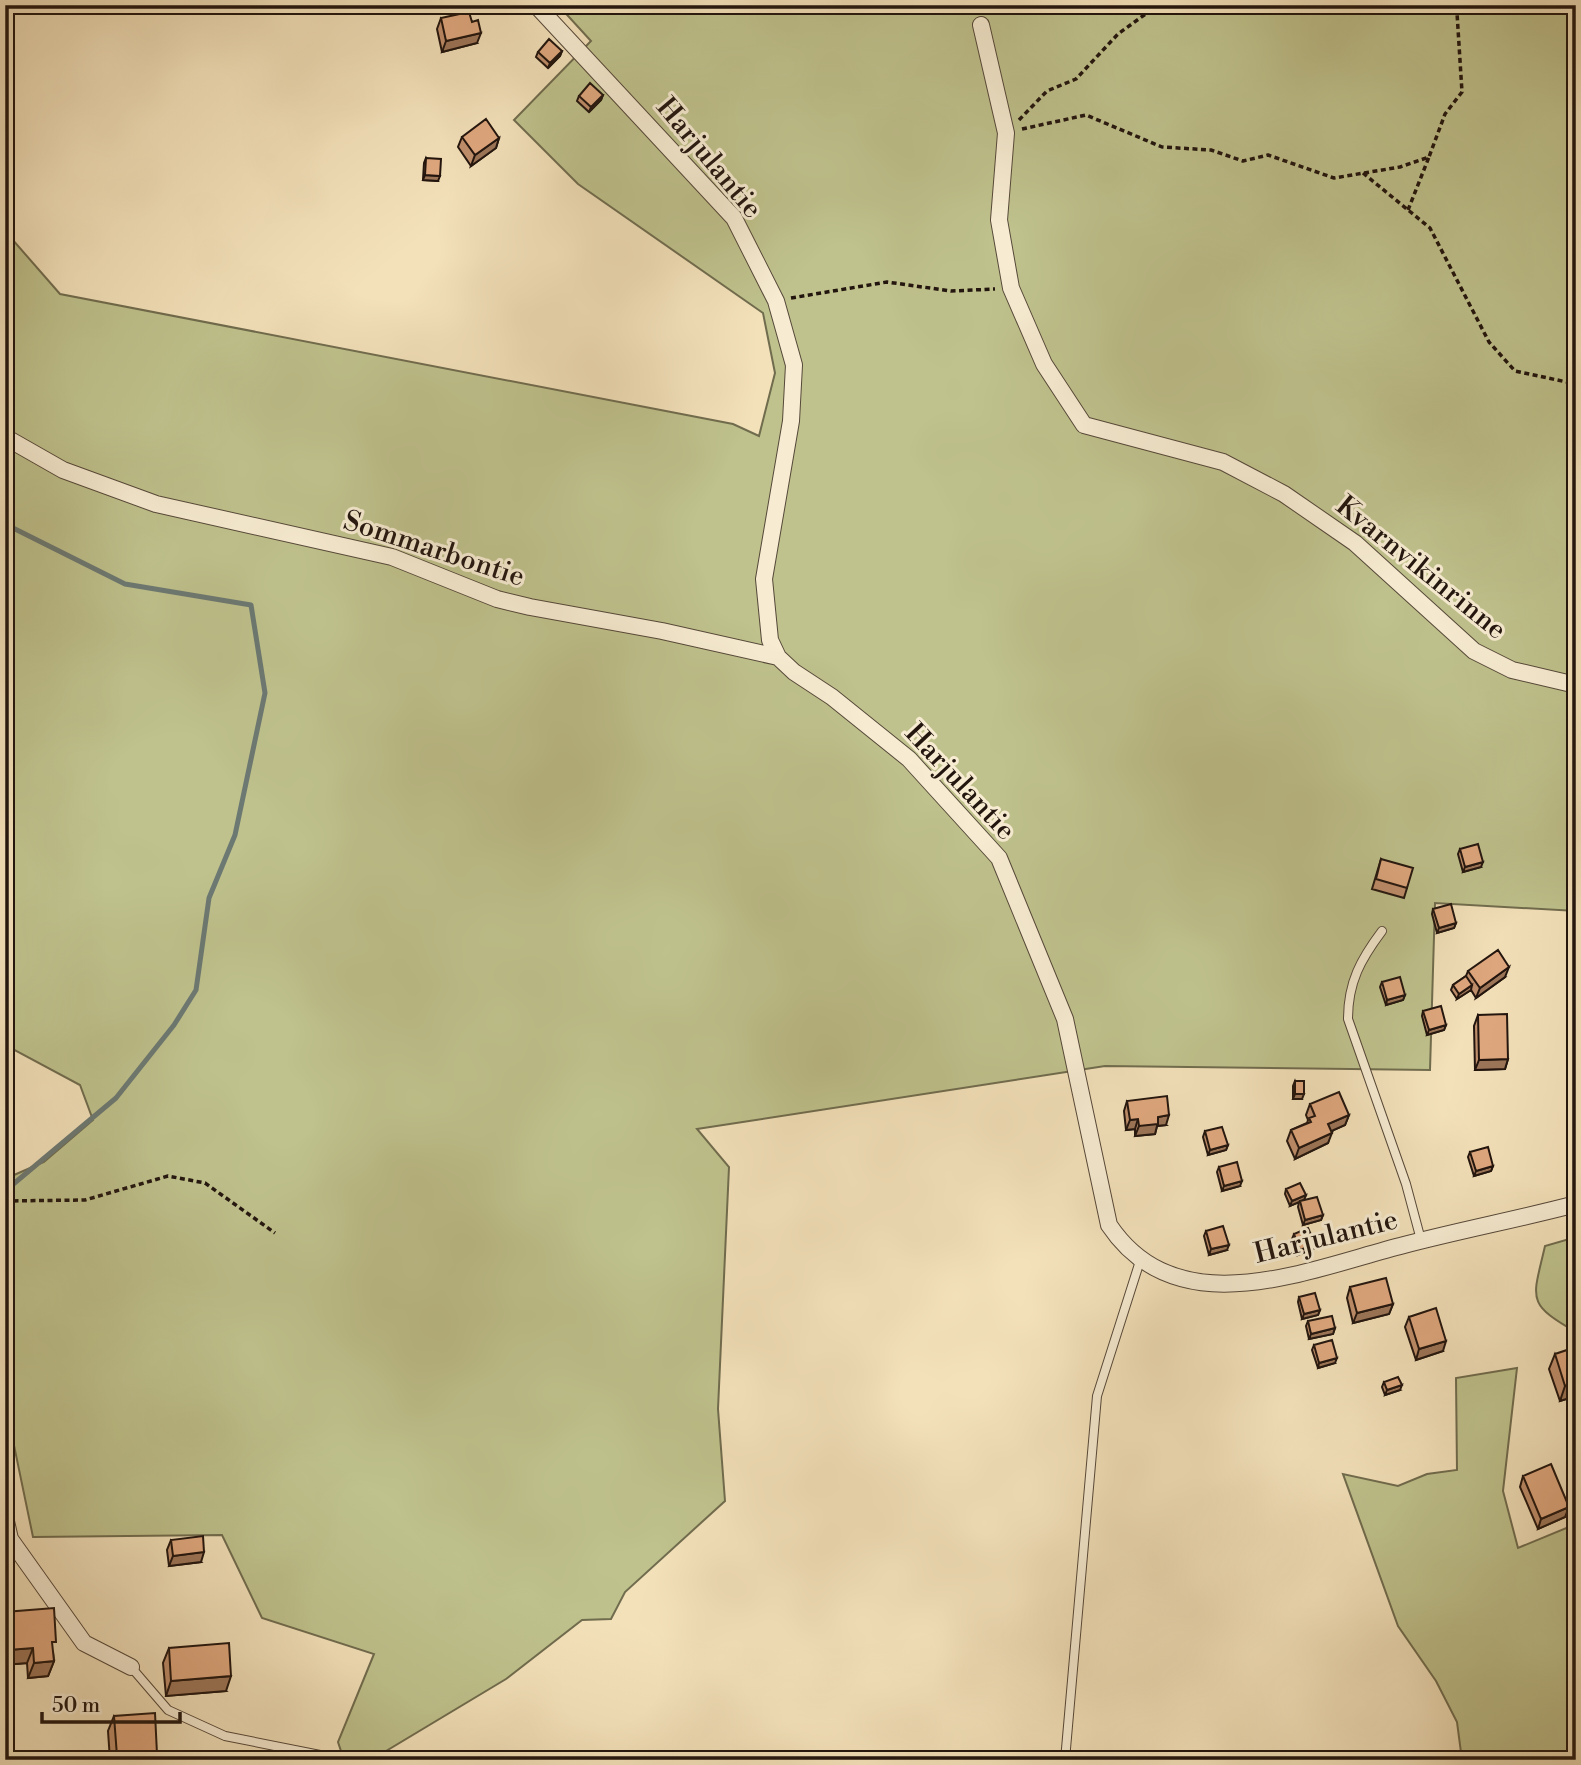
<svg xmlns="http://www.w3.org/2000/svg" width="1581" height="1765" viewBox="0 0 1581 1765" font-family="'Libre Bodoni',serif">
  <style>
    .green { fill: #bfc28d; stroke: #706c4e; stroke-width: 2 }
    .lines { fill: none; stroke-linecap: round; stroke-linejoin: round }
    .stream { stroke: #6c7973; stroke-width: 5 }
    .lane-casing { stroke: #564839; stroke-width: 10 }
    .street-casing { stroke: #564839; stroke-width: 18 }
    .path { stroke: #22150e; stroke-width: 3.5; stroke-dasharray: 5 3.5; stroke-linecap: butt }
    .lane { stroke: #f7ecd2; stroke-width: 8 }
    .street { stroke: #f7ecd2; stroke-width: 16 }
    .wall { fill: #c1906d; stroke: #22150e; stroke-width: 2 }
    .shaded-wall { fill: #9d7659; stroke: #22150e; stroke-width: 2 }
    .building { fill: #e0a87f; stroke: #22150e; stroke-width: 2 }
    .labels { text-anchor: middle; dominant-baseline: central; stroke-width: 6; stroke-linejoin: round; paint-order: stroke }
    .street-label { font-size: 28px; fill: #22150e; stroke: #f7ecd2 }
  </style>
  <rect width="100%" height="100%" fill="#f3e1ba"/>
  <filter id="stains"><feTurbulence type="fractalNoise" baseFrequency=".00286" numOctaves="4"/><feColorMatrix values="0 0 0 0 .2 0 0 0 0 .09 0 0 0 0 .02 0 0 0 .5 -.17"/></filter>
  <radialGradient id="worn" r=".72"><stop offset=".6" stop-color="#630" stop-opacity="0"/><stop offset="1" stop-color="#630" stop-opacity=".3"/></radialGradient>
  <path class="green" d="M558,5H1576V911L1435,903L1430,1070L1105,1066L697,1129L729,1167L718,1409L725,1501L625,1592L611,1619L582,1620L506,1679L371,1760H344L338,1742L374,1654L262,1618L222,1535L33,1537L5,1402L14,1175L44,1162L93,1120L80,1085L5,1045V231L60,294L733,424L759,436L775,373L763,313L578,184L514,120L591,41Z
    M1576,1237V1332C1525,1303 1533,1299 1545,1246Z
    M1517,1368L1503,1491L1518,1548L1576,1524V1760H1462L1457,1722L1436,1681L1398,1626L1343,1474L1398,1486L1427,1474L1457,1470L1456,1378Z"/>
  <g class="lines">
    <path class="stream" d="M5,524L125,584L251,605L265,693L235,835L209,898L196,990L174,1025L116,1098L5,1191"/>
    <g class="lane-casing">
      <path id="lane" d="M1382,931C1361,959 1348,982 1348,1019L1406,1184L1421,1240
        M131,1667L168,1710L225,1736L320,1755L323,1760
        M1065,1760L1097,1396L1140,1261"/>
    </g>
    <g class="street-casing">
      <path id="street" d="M536,5L734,218L776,301L794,365L791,421L764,579L770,640L778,657L794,672L832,697L909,759L999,858L1065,1019L1109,1225C1178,1328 1309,1269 1404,1245C1461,1230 1519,1219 1576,1204
        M981,25L1006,133L999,220L1011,288L1044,364L1084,425L1223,462L1284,494L1355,543L1474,651L1512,670L1576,685
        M5,437L63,470L156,504L392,557L497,599L530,607L662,631L778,657
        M5,1517L10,1539L84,1643L131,1667"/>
    </g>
    <path class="path" d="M1019,120L1047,91L1076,79L1118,34L1158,5
      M1022,129L1086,115L1162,147L1211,150L1243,161L1268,155L1334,178L1400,167L1429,157L1445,114L1462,92L1457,13L1460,5
      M1363,173L1430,228L1489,342L1515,371L1576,384
      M1408,210L1429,157
      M791,298L887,282L951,291L995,289
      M5,1201L85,1200L168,1176L205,1183L275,1233"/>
    <use href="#lane" class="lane"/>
    <use href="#street" class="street"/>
  </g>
  <path class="wall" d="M441,18L477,43L442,52L437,29Z
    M562,51L560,56L548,68L536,57L538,52Z
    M603,95L601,100L589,112L577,101L579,96Z
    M462,137L499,138L496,148L471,166L458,147Z
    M426,158L438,181L423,180L424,163Z
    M1460,849L1481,867L1463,872L1458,854Z
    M1381,859L1407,888L1404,898L1372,889Z
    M1433,909L1456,923L1454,928L1437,933L1432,914Z
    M1468,971L1505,977L1476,998L1471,990L1457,999L1451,990L1453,985L1466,976Z
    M1382,982L1405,995L1403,1000L1386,1005L1380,987Z
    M1423,1011L1446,1025L1444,1030L1427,1035L1422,1016Z
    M1478,1015L1508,1059L1505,1069L1475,1070L1474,1026Z
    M1295,1081L1302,1099H1293V1086Z
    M1127,1101L1166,1125L1157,1126L1155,1134L1135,1136V1129L1126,1130L1124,1111Z
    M1310,1104L1349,1115L1345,1125L1331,1131L1328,1143L1295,1159L1287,1141L1291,1130L1307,1123L1308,1120L1306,1115Z
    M1205,1131L1228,1145L1226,1150L1208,1155L1203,1137Z
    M1470,1152L1493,1166L1491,1171L1474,1176L1468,1157Z
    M1219,1167L1240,1186L1222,1191L1217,1172Z
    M1286,1189L1306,1195L1304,1200L1323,1215L1321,1220L1303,1225L1298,1207L1299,1202L1290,1206L1285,1194Z
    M1206,1231L1227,1250L1209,1255L1204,1236Z
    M1294,1234L1313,1249L1298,1255L1292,1239Z
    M1350,1287L1393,1304L1389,1314L1353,1323L1347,1298Z
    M1299,1297L1320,1310L1318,1315L1302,1319L1298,1302Z
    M1409,1317L1443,1351L1416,1360L1405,1327Z
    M1308,1321L1335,1328L1333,1334L1309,1339L1306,1326Z
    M1314,1345L1335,1363L1318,1368L1312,1350Z
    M1555,1354L1576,1396L1560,1401L1549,1369Z
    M1384,1382L1400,1390L1385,1395L1382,1387Z
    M1523,1476L1569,1507L1565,1517L1538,1529L1520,1487Z
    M171,1540L201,1562L169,1566L167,1550Z
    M5,1612L53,1652L54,1661L48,1676L28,1678L27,1663L5,1665Z
    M169,1648L226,1691L166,1696L163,1663Z
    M114,1716L157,1754L155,1760H110L108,1731Z"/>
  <path class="shaded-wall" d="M481,33L477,43L442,52L446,41Z
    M562,51L560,56L548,68L550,63Z
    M603,95L601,100L589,112L591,107Z
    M499,138L496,148L471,166L475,155Z
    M425,175L440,176L438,181L423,180Z
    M1483,862L1481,867L1463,872L1465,867Z
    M1456,923L1454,928L1437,933L1439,928Z
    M1509,967L1505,977L1476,998L1480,988Z
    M1472,985L1471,990L1457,999L1459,994Z
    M1405,995L1403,1000L1386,1005L1387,1000Z
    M1446,1025L1444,1030L1427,1035L1429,1030Z
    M1508,1059L1505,1069L1475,1070L1479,1060Z
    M1295,1094H1304L1302,1099H1293Z
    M1169,1115L1166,1125L1157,1126L1155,1134L1135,1136L1139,1126L1158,1117Z
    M1349,1115L1345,1125L1325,1134L1328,1124Z
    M1138,1119L1135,1129L1126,1130L1130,1120Z
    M1332,1133L1328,1143L1295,1159L1299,1148Z
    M1228,1145L1226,1150L1208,1155L1210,1150Z
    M1493,1166L1491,1171L1474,1176L1476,1171Z
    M1242,1181L1240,1186L1222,1191L1224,1186Z
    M1306,1195L1304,1200L1290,1206L1292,1201Z
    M1323,1215L1321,1220L1303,1225L1305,1220Z
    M1315,1244L1313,1249L1298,1255L1300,1250Z
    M1229,1245L1227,1250L1209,1255L1211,1249Z
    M1393,1304L1389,1314L1353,1323L1357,1313Z
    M1320,1310L1318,1315L1302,1319L1304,1314Z
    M1335,1328L1333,1334L1309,1339L1311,1334Z
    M1446,1341L1443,1351L1416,1360L1419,1349Z
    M1337,1358L1335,1363L1318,1368L1319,1363Z
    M1576,1383V1396L1560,1401L1565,1386Z
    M1402,1385L1400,1390L1385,1395L1387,1390Z
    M1569,1507L1565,1517L1538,1529L1541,1519Z
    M204,1552L201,1562L169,1566L173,1556Z
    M33,1648L27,1663L5,1665V1658L8,1650Z
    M54,1661L48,1676L28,1678L34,1663Z
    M231,1676L226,1691L166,1696L171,1681Z"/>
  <path class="building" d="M469,12L472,22L478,20L481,33L446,41L441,18Z
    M549,39L562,51L550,63L538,52Z
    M590,83L603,95L591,107L579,96Z
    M486,119L499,138L475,155L462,137Z
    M426,158L441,159L440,176L425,175Z
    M1478,844L1483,862L1465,867L1460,849Z
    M1381,859L1413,868L1407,888L1376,879Z
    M1451,904L1456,923L1439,928L1433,909Z
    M1498,950L1509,967L1480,988L1468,971Z
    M1466,976L1472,985L1459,994L1453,985Z
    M1400,977L1405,995L1387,1000L1382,982Z
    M1441,1006L1446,1025L1429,1030L1423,1011Z
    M1507,1014L1508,1059L1479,1060L1478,1015Z
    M1295,1081H1304V1094H1295Z
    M1339,1092L1349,1115L1328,1124L1332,1133L1299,1148L1291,1130L1311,1122L1309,1118L1315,1116L1310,1104Z
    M1167,1096L1169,1115L1158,1117V1124L1139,1126L1138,1119L1130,1120L1127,1101Z
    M1222,1127L1228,1145L1210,1150L1205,1131Z
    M1488,1147L1493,1166L1476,1171L1470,1152Z
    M1237,1162L1242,1181L1224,1186L1219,1167Z
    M1300,1183L1306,1195L1292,1201L1286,1189Z
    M1317,1197L1323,1215L1305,1220L1300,1201Z
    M1223,1226L1229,1245L1211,1249L1206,1231Z
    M1308,1228L1315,1244L1300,1250L1294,1234Z
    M1386,1278L1393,1304L1357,1313L1350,1287Z
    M1315,1293L1320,1310L1304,1314L1299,1297Z
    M1436,1308L1446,1341L1419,1349L1409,1317Z
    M1332,1316L1335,1328L1311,1334L1308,1321Z
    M1332,1340L1337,1358L1319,1363L1314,1345Z
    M1576,1347V1383L1565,1386L1555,1354Z
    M1398,1377L1402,1385L1387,1390L1384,1382Z
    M1551,1464L1569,1507L1541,1519L1523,1476Z
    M203,1536L204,1552L173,1556L171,1540Z
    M54,1608L56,1642H52L54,1661L34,1663L33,1648L8,1650L5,1612Z
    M229,1643L231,1676L171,1681L169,1648Z
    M155,1713L157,1754H153V1760H121V1756H117L114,1716Z"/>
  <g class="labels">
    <g class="street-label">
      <text transform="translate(709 158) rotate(50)">Harjulantie</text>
      <text transform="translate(434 549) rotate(18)">Sommarbontie</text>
      <text transform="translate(1421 568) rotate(39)">Kvarnvikinrinne</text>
      <text transform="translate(960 782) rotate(47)">Harjulantie</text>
      <text transform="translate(1326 1237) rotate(-14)">Harjulantie</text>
    </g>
  </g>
  <rect width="1581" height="1765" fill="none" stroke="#f3e1ba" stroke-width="28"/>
  <rect x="7" y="7" width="1567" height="1751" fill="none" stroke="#22150e" stroke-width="3.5"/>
  <rect x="14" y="14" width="1553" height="1737" fill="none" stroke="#22150e" stroke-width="2"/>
  <path d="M42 1712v10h138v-10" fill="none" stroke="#22150e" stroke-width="3.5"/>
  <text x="52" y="1712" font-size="21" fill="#22150e" stroke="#f7ecd2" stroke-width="5" paint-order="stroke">50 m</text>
  <rect width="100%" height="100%" filter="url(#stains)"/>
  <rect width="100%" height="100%" fill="url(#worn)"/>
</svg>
